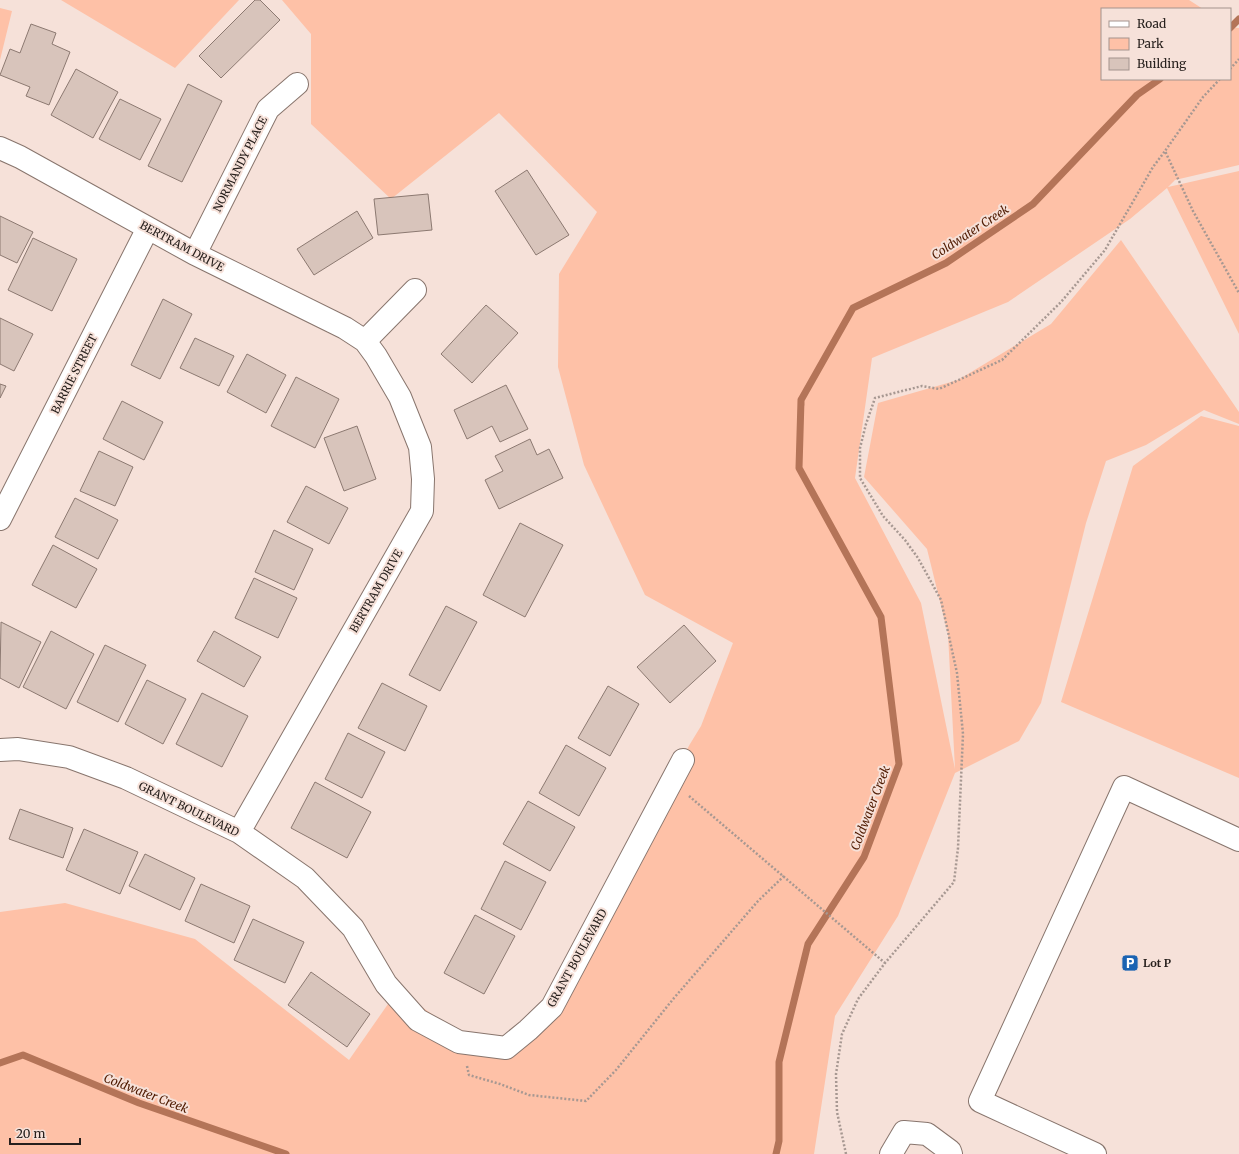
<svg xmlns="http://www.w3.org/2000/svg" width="1239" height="1154" viewBox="0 0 1239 1154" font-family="Merriweather,serif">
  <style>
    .green { fill: #fec1a7 }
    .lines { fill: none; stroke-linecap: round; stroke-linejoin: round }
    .stream { stroke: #b47458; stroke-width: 7 }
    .building { fill: #d8c4bb; stroke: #8c7971 }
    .minor-casing { stroke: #88756d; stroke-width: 24 }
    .path { stroke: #a79892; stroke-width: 2.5; stroke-dasharray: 2 2; stroke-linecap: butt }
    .minor { stroke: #fff; stroke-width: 22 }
    .labels { text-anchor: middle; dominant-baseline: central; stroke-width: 4; stroke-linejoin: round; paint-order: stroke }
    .street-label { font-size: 11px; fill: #27201d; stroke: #f6e1d9 }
    .poi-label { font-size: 11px; font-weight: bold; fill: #27201d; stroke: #f6e1d9; text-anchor: start }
    .water-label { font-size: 12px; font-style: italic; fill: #4f1a00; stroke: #f6e1d9 }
  </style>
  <rect width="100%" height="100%" fill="#f6e1d9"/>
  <path class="green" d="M61,0H239L175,68Z
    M282,0H1189L1203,9H1102V79H1230V27L1239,28V165L1175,180L1168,187L1239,171V334L1167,188L1130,219L1008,302L872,358L855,478L921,603L955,769L948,634L927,549L864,477L878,403L958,380L1051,324L1121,240L1239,412V424L1204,410L1146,445L1106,461L1086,523L1041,703L1019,741L955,773L898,916L835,1016L814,1154H0V912L65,903L195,939L349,1060L388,1004L395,988L463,1036L499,1042L533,1026L690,744L701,726L733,643L645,595L584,465L558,367L559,274L597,212L499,113L391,199L311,124V34Z
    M0,8L12,11L0,60Z
    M1201,416L1239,426V778L1061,702L1133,466Z"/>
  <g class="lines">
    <path class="stream" d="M1230,28L1239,19
      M801,405V400L853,308L946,263L1033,204L1137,95L1160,79
      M0,1063L23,1055L139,1103L286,1154
      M776,1154L779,1141V1062L808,944L864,857L899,764L881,617L799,468L801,400"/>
  </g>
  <path class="building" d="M255,0H260L280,20L221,78L199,56Z
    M31,24L56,33L52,44L70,52L49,105L26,96L30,87L0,75L10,49L20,53Z
    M76,69L118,92L93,138L51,115Z
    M188,84L222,101L182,182L148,166Z
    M120,99L161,119L140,160L99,139Z
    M527,170L569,235L536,255L495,191Z
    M428,194L432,230L378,235L374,199Z
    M357,211L373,238L314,275L297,249Z
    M0,216L33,232L17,263L0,255Z
    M33,238L77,259L52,311L8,290Z
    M163,299L192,314L160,379L131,365Z
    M486,305L518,333L472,383L441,354Z
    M0,318L33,334L14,371L0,364Z
    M195,338L234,356L219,386L180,368Z
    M247,354L286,375L266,413L227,392Z
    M296,377L339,399L315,448L271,426Z
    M0,384L6,386L0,398Z
    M506,385L528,429L500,442L492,426L467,439L454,410Z
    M122,401L163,422L144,460L103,439Z
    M357,426L376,479L344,491L324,438Z
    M530,439L537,455L549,449L563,478L499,509L485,480L503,471L495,456Z
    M99,451L133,467L115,506L80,491Z
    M306,486L348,508L329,544L287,522Z
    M75,498L118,520L98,559L55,537Z
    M520,523L563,545L525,617L483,595Z
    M274,530L313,549L294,590L255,572Z
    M53,545L97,569L76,608L32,585Z
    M254,578L297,598L278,638L235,618Z
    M446,606L477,622L440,691L409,675Z
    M1,622L41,642L19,688L0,678Z
    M684,625L716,661L670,703L637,667Z
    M51,631L94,654L66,709L23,687Z
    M214,631L261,657L244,687L197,661Z
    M105,645L146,665L118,722L77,702Z
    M147,680L186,699L163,744L125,724Z
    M382,683L427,706L405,751L358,728Z
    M608,686L639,704L610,756L578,738Z
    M202,693L248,716L222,767L176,744Z
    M348,733L385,752L362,798L325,779Z
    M566,745L606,768L579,816L539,793Z
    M315,782L371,812L347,858L291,828Z
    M528,801L575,827L550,871L503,844Z
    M20,809L73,828L63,858L9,839Z
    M84,829L138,852L120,894L66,870Z
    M145,854L195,878L180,910L129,886Z
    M505,861L546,882L521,930L481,909Z
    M201,884L250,906L234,943L185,921Z
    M475,915L515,936L484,994L444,973Z
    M253,919L304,942L285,983L234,960Z
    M311,972L370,1014L347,1047L288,1005Z"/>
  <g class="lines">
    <g class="minor-casing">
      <path id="minor" d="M0,148L20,157L195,254L345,328L365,341L376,356L400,397L420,447L423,479L422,511L239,832
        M195,254L268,109L297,84
        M365,341L415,290
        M0,519L148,228
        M0,750L18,749L69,757L126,778L239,832L305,878L353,928L386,984L418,1020L459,1042L506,1048L528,1030L552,1007L683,760
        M891,1154L904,1132L927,1134L950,1151L951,1154
        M1095,1154L980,1101L1124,787L1239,840"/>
    </g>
    <path class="path" d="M1230,69L1239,59
      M1220,79L1203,97L1165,151L1193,211L1239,293
      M689,796L885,963
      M467,1066L469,1075L500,1084L529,1095L586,1101L616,1070L674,998L758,901L784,876
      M846,1154L837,1112L836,1074L842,1034L858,999L885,963L954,882L958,848L963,734L957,673L941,600L918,558L905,540L883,516L860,478V448L866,424L875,398L922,386L939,389L1002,360L1061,302L1105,250L1153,167L1165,151"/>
    <use href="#minor" class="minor"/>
  </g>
  <defs>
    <g id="parking-square" transform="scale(0.9)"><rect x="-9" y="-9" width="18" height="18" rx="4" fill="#1b63b2" stroke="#f6e1d9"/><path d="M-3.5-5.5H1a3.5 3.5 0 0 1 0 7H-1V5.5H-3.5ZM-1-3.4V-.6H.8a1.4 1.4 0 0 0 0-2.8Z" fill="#fff"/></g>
  </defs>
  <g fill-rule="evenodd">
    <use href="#parking-square" x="1130" y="963"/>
  </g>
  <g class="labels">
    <g class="street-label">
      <text transform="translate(240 164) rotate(-63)">NORMANDY PLACE</text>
      <text transform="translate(182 246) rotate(28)">BERTRAM DRIVE</text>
      <text transform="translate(74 374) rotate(-63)">BARRIE STREET</text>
      <text transform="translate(376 591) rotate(-60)">BERTRAM DRIVE</text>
      <text transform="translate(189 809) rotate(26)">GRANT BOULEVARD</text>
      <text transform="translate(577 958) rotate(-61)">GRANT BOULEVARD</text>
    </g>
    <g class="poi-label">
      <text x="1143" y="963">Lot P</text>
    </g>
    <g class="water-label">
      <text transform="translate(970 232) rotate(-33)">Coldwater Creek</text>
      <text transform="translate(870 808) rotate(-69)">Coldwater Creek</text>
      <text transform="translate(146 1093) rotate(21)">Coldwater Creek</text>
    </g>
  </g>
  <rect x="1101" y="8" width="130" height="72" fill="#f6e1d9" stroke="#a3948e"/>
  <rect x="1109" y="21" width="20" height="6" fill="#ffffff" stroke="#a3948e"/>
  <text x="1137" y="28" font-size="12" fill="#27201d">Road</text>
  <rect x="1109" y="38" width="20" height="12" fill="#fec1a7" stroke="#a3948e"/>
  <text x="1137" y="48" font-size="12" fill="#27201d">Park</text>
  <rect x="1109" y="58" width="20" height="12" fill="#d8c4bb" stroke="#a3948e"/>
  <text x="1137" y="68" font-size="12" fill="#27201d">Building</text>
  <path d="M10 1138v6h70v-6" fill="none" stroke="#27201d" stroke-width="2"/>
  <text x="16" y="1138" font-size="12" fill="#27201d" stroke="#f6e1d9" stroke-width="3" paint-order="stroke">20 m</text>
</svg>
